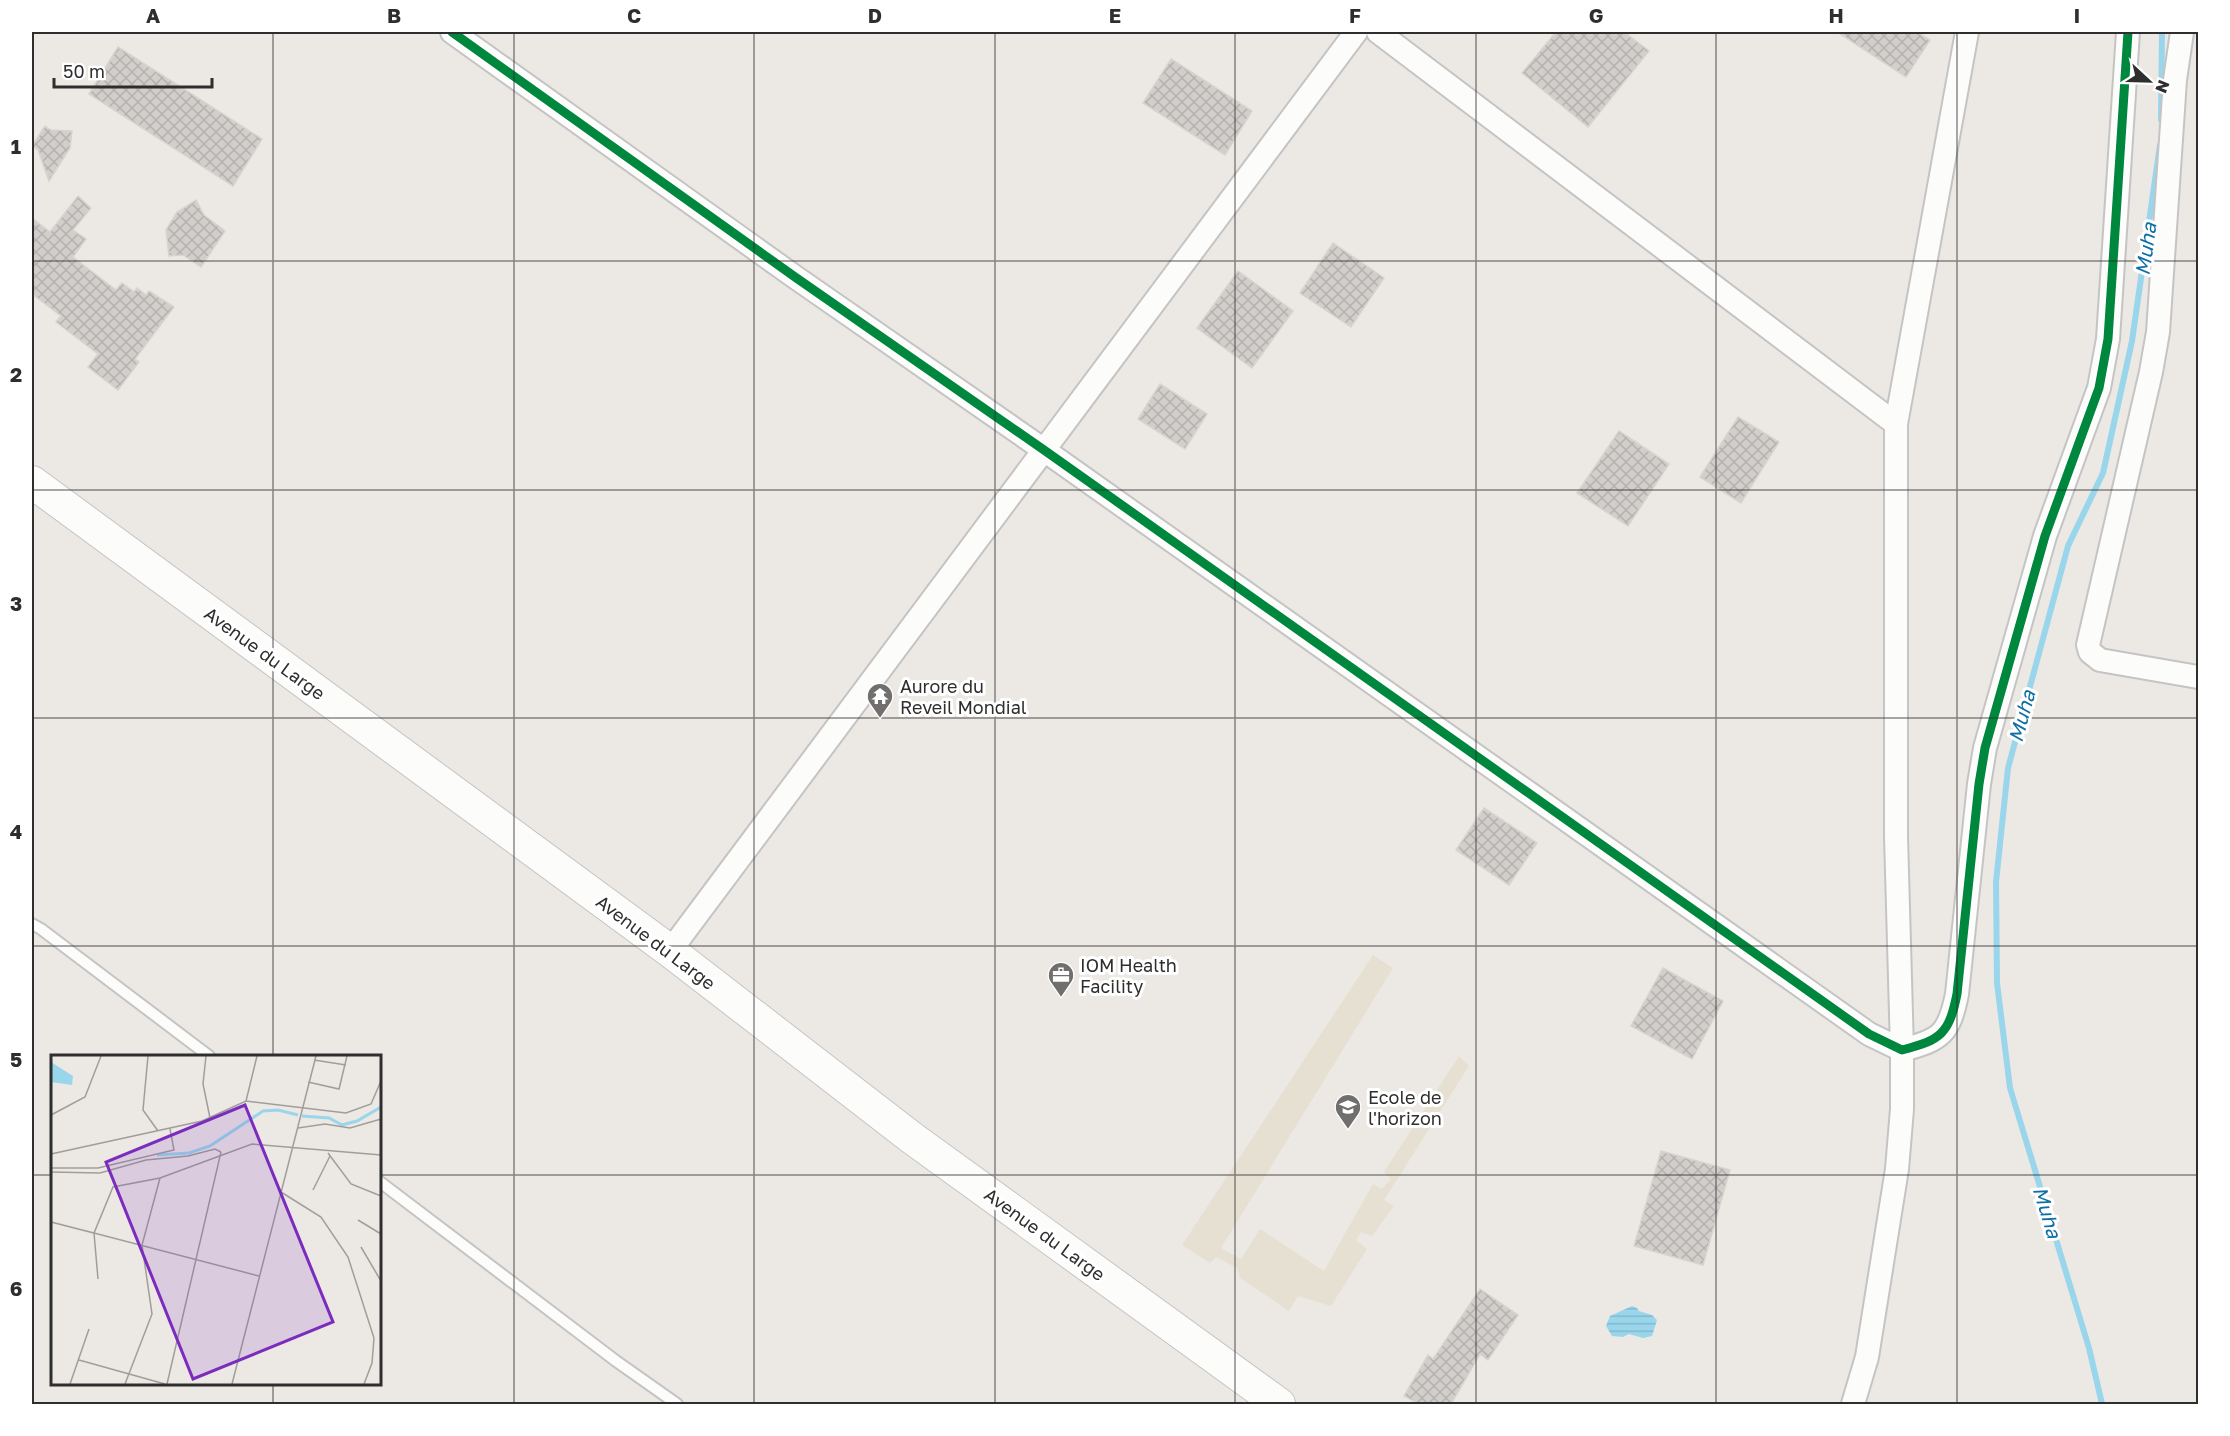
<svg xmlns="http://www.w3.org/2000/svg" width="2230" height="1436" viewBox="0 0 2230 1436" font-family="'Golos Text',sans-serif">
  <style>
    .education { fill: #e6e0d3 }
    .water { fill: url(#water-rules) }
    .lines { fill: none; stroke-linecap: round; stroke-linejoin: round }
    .stream { stroke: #99d6ec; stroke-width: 6 }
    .building { fill: url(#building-cross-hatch); stroke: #d7d4d0; stroke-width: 1.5 }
    .lane-casing { stroke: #c5c4c5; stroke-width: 14 }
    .street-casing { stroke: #c5c4c5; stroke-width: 26 }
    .secondary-casing { stroke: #c5c4c5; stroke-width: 34 }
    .lane { stroke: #fcfcfb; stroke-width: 10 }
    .street { stroke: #fcfcfb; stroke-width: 22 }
    .secondary { stroke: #fcfcfb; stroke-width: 32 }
    .cycleway-casing { stroke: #fff; stroke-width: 13 }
    .cycleway { stroke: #00873e; stroke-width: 9 }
    .grid { fill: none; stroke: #2e2e2e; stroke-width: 1.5; stroke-opacity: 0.55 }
    .labels { text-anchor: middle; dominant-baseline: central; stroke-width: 6; stroke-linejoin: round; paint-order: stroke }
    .street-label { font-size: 18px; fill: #2e2e2e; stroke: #fff }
    .poi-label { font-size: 18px; fill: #2e2e2e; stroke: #fff; text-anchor: start }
    .water-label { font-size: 20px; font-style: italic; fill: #0d6fa3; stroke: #fff }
    .inset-river { fill: none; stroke: #99d6ec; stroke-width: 3 }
    .inset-road { fill: none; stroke: #a09e9b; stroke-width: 1.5 }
    .view { fill: #7b2cbf; fill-opacity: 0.15; stroke: #7b2cbf; stroke-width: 3 }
    .inset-edge { fill: none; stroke: #2e2e2e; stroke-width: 3 }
    .neatline { fill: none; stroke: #2e2e2e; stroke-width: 2 }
    .grid-label { font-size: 20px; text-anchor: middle; font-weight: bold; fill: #2e2e2e }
  </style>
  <defs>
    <pattern id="water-rules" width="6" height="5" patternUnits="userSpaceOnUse" patternTransform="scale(1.5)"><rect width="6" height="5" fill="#99d6ec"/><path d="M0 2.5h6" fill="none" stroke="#84b8cb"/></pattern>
    <pattern id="building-cross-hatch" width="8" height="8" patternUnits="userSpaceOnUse" patternTransform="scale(1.5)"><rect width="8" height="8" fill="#d1cecb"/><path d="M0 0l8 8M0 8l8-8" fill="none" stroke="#b4b1af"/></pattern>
  </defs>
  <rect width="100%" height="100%" fill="#ece8e4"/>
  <path class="education" d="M1373,955L1393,968L1221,1248L1241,1259L1260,1229L1324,1271L1373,1184L1382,1189L1391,1179L1384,1172L1459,1056L1469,1066L1384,1200L1394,1206L1372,1236L1361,1232L1356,1240L1367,1249L1331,1306L1298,1296L1289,1311L1240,1278L1237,1268L1216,1257L1210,1263L1182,1245Z"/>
  <path class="water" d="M1632,1306L1637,1308L1639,1311L1652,1315L1657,1320L1652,1336L1643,1338L1629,1334L1623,1337L1612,1336L1606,1326L1610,1316Z"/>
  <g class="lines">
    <path class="stream" d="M2161,120L2162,32
      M2102,1404L2089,1348L2010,1088L1997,983L1996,882L2008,768L2068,546L2103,473L2132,341L2160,145"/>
  </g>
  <path class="building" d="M1556,32H1624L1649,51L1588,127L1522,73Z
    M1837,32H1917L1930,40L1906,77Z
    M118,47L262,139L233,186L89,94Z
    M1171,59L1252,111L1225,155L1143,103Z
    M45,126L51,130L72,131L70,148L49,181L38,150L32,146Z
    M78,196L91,208L73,230L86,239L73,257L116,290L122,283L134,292L137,288L146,295L149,291L174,307L135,359L139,362L118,390L88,367L98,354L56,322L61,316L32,294V218L50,232Z
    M196,200L204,215L225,231L201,267L183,255L169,256L166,230L177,212Z
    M1333,243L1384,278L1351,327L1300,293Z
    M1238,271L1293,311L1252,368L1197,328Z
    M1160,384L1207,414L1185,449L1138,419Z
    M1738,417L1779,442L1741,503L1700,477Z
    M1619,431L1669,464L1628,526L1577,493Z
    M1484,808L1537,843L1509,885L1456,850Z
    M1663,968L1723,1001L1692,1059L1631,1026Z
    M1661,1151L1730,1170L1703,1265L1634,1246Z
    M1480,1289L1518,1315L1488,1360L1480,1354L1451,1404H1419L1404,1396L1428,1355L1433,1359Z"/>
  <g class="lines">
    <g class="lane-casing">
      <path id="lane" d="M32,924L41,929L209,1056
        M380,1182L616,1361L677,1404"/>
    </g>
    <g class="street-casing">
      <path id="street" d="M452,32L795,277L1044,450L1869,1034L1902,1050C1941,1040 1949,1034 1957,994L1979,784L1985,748L2045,536L2099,388L2108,339L2128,32
        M1378,32L1896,424
        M2182,32L2175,80L2158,332L2151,372L2088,645L2090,652L2100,660L2198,677
        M670,951L1356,32
        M1853,1404L1867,1357L1897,1169L1902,1109V1050L1896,836V424L1967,32"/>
    </g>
    <g class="secondary-casing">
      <path id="secondary" d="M32,482L670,951L912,1138L1279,1404"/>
    </g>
    <use href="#lane" class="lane"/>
    <use href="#street" class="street"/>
    <use href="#secondary" class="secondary"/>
    <g class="cycleway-casing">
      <path id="cycleway" d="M452,32L795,277L1044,450L1869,1034L1902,1050C1941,1040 1949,1034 1957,994L1979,784L1985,748L2045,536L2099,388L2108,339L2128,32"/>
    </g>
    <use href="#cycleway" class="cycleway"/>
  </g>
  <path class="grid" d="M273,32V1056M514,32V1404M754,32V1404M995,32V1404M1235,32V1404M1476,32V1404M1716,32V1404M1957,32V1404M32,261H2198M32,490H2198M32,718H2198M32,946H2198M32,1175H52M380,1175H2198M273,1384V1404"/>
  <defs>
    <g id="temple-pin" transform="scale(1.35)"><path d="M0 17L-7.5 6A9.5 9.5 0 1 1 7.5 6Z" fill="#706f6e" stroke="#fff"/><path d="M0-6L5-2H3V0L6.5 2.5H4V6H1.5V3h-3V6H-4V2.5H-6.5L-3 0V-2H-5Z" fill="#fff"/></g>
    <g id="office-pin" transform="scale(1.35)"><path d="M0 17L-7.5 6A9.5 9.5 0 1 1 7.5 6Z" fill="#706f6e" stroke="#fff"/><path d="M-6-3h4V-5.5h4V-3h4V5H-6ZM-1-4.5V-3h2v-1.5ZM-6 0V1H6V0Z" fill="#fff"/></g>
    <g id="school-pin" transform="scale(1.35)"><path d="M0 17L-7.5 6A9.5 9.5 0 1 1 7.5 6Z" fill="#706f6e" stroke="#fff"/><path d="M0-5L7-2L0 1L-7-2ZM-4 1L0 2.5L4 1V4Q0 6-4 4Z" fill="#fff"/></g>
  </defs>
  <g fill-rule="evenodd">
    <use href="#temple-pin" x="880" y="696"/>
    <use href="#office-pin" x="1061" y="975"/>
    <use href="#school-pin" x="1348" y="1107"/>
  </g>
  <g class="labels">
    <g class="street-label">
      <text transform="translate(265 653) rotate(36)">Avenue du Large</text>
      <text transform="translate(656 942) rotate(37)">Avenue du Large</text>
      <text transform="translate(1045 1234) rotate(36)">Avenue du Large</text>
    </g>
    <g class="poi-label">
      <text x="900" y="686">Aurore du<tspan x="900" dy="21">Reveil Mondial</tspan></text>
      <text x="1080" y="965">IOM Health<tspan x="1080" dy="21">Facility</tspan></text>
      <text x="1368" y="1097">Ecole de<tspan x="1368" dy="21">l'horizon</tspan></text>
    </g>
    <g class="water-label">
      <text transform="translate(2145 249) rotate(-82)">Muha</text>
      <text transform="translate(2021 716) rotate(-75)">Muha</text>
      <text transform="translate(2048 1212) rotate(73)">Muha</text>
    </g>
  </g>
  <g transform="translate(51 1055)">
    <rect width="330" height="330" fill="#ece8e4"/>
    <path d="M0,7L22,21L21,30L0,27Z" fill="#99d6ec"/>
    <path class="inset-river" d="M251,61L278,63L291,70L306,66L330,52M106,100L138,98L159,91L212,56L227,55L247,60"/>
    <path class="inset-road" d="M97,1L92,55L107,76M155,1L152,29L159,63M263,5L295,10M257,27L288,34L296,1M195,46L206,1M0,60L34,42L50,1M247,73L274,69L299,73L330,64M277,98L300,129L330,141M0,99L151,66L195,46L295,58L320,49L330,26M0,113H47L123,95L119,74M0,117L49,118L95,105L137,101L164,94L170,97M262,135L279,101M230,137L270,162L297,202L323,283L321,308L313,329M307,165L330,179M0,167L43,178L62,132L109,123L201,89L330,100M310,192L330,226M47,224L43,178L208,221M28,305L114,329M19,329L38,274M74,329L101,259L91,190L109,123M116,329L170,97M181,329L265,1"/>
    <path class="view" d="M194,50L282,267L142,324L55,107Z"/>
    <rect width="330" height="330" class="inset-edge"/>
  </g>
  <rect width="2230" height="1436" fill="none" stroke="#ffffff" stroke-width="66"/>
  <g transform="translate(2149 81) rotate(112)" stroke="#ffffff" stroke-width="4.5" paint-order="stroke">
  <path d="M0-4.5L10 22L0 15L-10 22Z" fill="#2e2e2e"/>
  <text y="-9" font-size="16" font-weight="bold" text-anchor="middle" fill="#2e2e2e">N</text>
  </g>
  <path d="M54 78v9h158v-9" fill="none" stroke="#2e2e2e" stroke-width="3"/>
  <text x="63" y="78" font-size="18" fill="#2e2e2e" stroke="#ffffff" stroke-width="4.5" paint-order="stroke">50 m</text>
  <rect x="33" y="33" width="2164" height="1370" class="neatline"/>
  <g class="grid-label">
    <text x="153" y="23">A</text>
    <text x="394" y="23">B</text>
    <text x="634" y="23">C</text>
    <text x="875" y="23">D</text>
    <text x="1115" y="23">E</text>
    <text x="1355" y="23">F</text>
    <text x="1596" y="23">G</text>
    <text x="1836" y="23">H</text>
    <text x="2077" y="23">I</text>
    <text x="16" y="154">1</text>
    <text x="16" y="382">2</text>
    <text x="16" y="611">3</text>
    <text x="16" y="839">4</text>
    <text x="16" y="1067">5</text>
    <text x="16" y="1296">6</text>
  </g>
</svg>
